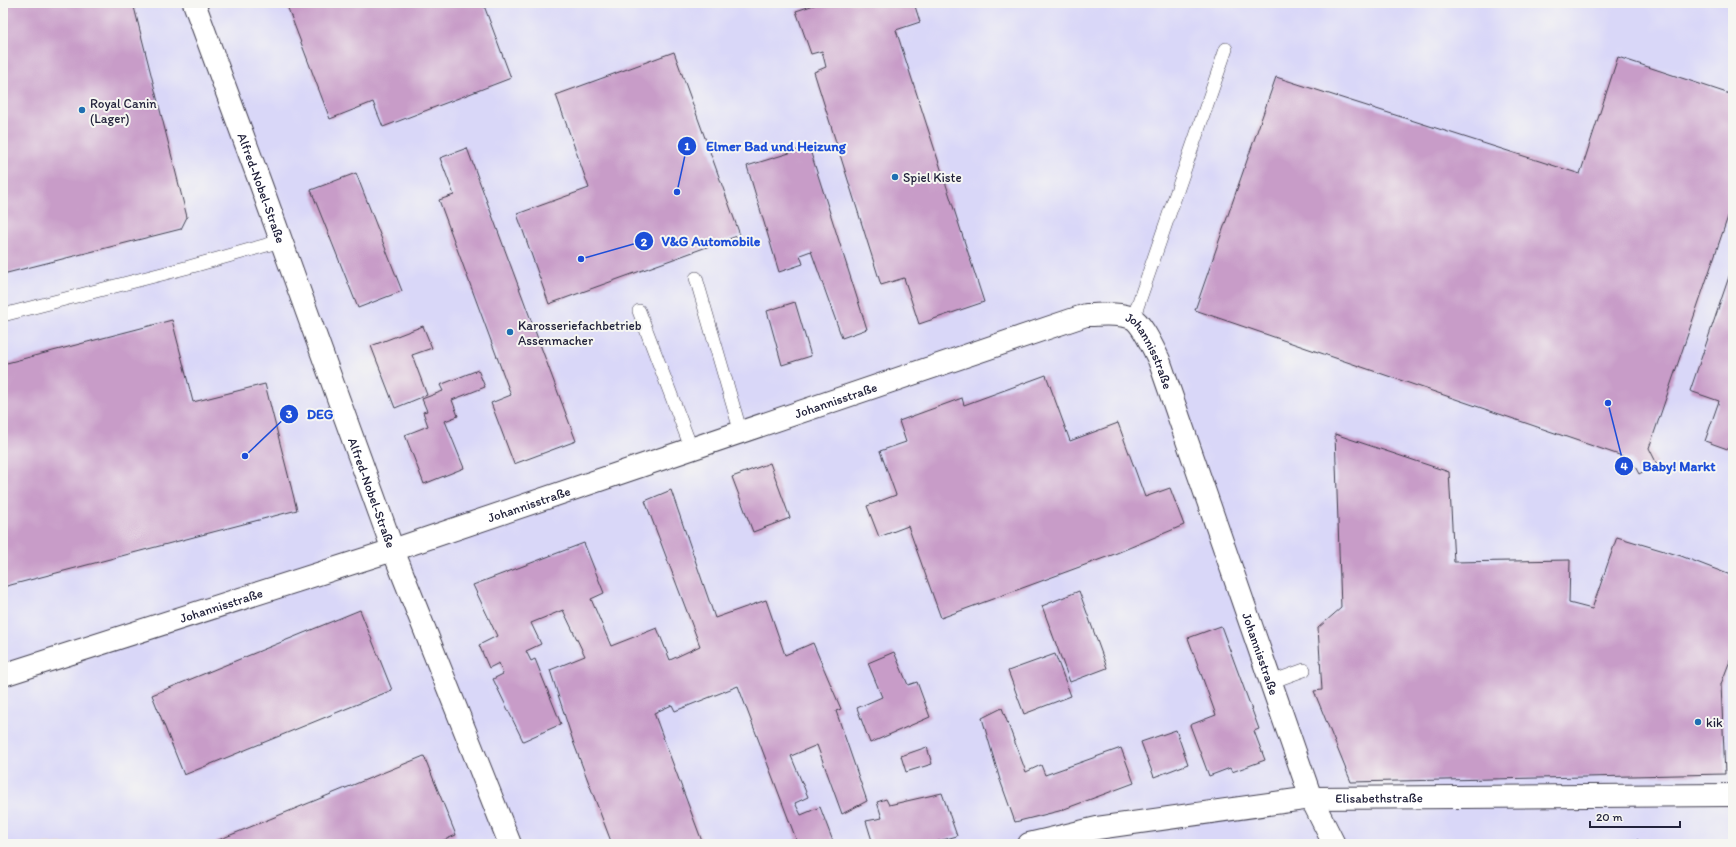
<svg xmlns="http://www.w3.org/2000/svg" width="1736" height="847" viewBox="0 0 1736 847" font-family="Itim,sans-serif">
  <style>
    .built { fill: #d9d7f8 }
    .building { fill: #c89cc8 }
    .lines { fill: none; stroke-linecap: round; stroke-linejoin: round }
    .service-casing { stroke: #413e4f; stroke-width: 14 }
    .minor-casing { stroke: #413e4f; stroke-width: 24 }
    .tertiary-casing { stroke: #413e4f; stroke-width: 24 }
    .service { stroke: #fff; stroke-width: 13 }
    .minor { stroke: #fff; stroke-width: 22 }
    .tertiary { stroke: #fff; stroke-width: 22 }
    .poi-dot { fill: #1f6fb2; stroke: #f6f6f2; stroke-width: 1.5 }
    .labels { text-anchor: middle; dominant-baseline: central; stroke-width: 4; stroke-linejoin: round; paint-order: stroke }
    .poi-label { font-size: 13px; fill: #22223b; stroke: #f6f6f2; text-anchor: start }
    .street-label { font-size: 13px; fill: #22223b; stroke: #f6f6f2 }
    .leader { fill: none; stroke: #1d4ed8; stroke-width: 1.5 }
    .callout-dot { fill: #1d4ed8; stroke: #f6f6f2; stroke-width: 1.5 }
    .mark-label { font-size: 12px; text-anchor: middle; font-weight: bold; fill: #fff }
    .callout-label { font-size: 14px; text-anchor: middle; font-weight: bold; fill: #1d4ed8; stroke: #f6f6f2; stroke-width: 4; stroke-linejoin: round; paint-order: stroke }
  </style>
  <rect width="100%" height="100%" fill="#f6f6f2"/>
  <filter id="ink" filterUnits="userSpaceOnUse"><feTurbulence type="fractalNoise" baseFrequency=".025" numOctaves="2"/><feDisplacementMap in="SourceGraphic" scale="8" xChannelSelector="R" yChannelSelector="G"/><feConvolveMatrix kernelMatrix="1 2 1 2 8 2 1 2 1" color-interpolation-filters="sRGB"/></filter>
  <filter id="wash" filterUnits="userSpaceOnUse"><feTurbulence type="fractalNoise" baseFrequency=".012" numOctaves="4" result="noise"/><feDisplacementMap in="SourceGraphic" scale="16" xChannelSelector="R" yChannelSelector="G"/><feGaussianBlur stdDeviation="0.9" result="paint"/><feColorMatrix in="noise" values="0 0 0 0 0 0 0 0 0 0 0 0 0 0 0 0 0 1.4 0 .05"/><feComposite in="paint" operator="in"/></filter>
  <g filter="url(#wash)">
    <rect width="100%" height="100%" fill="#efdfc0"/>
    <path class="built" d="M3,3H1733V844H3Z"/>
    <g id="blocks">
      <path class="building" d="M3,3H133L187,217L181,229L3,274Z
        M286,3H483L511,78L383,127L373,102L330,119Z
        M820,3H914L920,22L896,30L984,302L919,324L904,278L881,285L814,72L826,67L822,51L811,54L796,11Z
        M674,52L740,235L549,304L517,214L589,188L556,95Z
        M1618,57L1733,95V202L1649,448L1657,464L1639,474L1631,459L1195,310L1276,77L1580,174Z
        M809,147L867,329L842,338L811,251L800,255L803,264L779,272L747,166Z
        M467,148L576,441L514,464L491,403L511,395L439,200L454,195L440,158Z
        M356,173L402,291L358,308L311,190Z
        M1733,265V451L1705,441L1719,401L1690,391Z
        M795,302L811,356L782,365L767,311Z
        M172,320L193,402L265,384L297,510L3,587V364Z
        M423,326L432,348L412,355L427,395L395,408L371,346Z
        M478,370L485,387L452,400L458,416L445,421L464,468L424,484L405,435L428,426L423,412L427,411L422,399L443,391L440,385Z
        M1046,375L1070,441L1118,423L1145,497L1170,488L1184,525L1112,555L941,618L908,526L879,537L867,506L896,495L880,451L906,442L899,421L962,398L964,405Z
        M1335,434L1449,472L1454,562L1570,560L1569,603L1592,609L1617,537L1681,556L1733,576V653L1721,684L1725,774L1351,782L1314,691L1322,690L1318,628L1341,608Z
        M770,463L790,518L753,532L732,477Z
        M671,490L715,618L766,600L785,655L813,643L841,709L836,711L867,801L842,814L817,745L791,756L808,797L795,803L801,815L820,807L834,844H784L796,839L738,686L675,711L672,705L654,713L703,844H612L574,744L550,670L585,656L563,610L531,623L541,644L526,651L531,661L535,659L561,724L523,741L493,679L503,674L499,663L489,668L479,645L497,636L473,585L584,543L604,593L591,599L611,646L657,628L670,660L700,646L645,501Z
        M1079,591L1107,668L1070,682L1042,606Z
        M360,610L392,690L184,775L152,695Z
        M1221,626L1259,729L1254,731L1265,760L1232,772L1230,768L1209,776L1190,725L1216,715L1188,638Z
        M894,652L908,685L917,682L930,717L870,743L857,708L882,697L868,663Z
        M1055,654L1071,696L1024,714L1008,671Z
        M1002,708L1026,772L1041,765L1045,775L1121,748L1134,783L1059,811L1015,822L1000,780L982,718Z
        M1176,730L1188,764L1154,777L1141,742Z
        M927,747L932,764L906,772L901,756Z
        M424,756L456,835L435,844H217L216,841Z
        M942,793L957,836L928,844H873L866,821L882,818L877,802L886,799L889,805Z
        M1637,839L1642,844H1632Z"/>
    </g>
  </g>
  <g filter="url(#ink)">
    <use href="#blocks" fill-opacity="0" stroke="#413e4f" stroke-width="1"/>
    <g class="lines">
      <g class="service-casing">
        <path id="service" d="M696,278L741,433
          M639,311L692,450
          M3,315L189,267L281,241
          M1133,319L1226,49
          M1271,682L1304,670"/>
      </g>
      <g class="minor-casing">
        <g id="minor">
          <path id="s1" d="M3,675L393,550L1086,315C1100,315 1118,312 1132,318C1142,323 1154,350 1159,360L1311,798L1334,844"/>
          <path id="s2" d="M1029,844L1097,828L1311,798L1733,795"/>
        </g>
      </g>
      <g class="tertiary-casing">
        <g id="tertiary">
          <path id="s3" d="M194,3L261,185L393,550L510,844"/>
        </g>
      </g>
      <use href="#service" class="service"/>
      <use href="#minor" class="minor"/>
      <use href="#tertiary" class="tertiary"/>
    </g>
  </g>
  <g class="poi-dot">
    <circle cx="82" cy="110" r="4"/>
    <circle cx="895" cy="177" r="4"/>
    <circle cx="510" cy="332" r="4"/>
    <circle cx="1698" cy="722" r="4"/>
  </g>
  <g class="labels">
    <g class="poi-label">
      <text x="90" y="103">Royal Canin<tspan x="90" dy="15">(Lager)</tspan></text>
      <text x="903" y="177">Spiel Kiste</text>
      <text x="518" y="325">Karosseriefachbetrieb<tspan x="518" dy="15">Assenmacher</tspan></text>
      <text x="1706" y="722">kik</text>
    </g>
    <g class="street-label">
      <text stroke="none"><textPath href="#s3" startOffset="197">Alfred-Nobel-Straße</textPath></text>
      <text stroke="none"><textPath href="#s1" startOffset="1225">Johannisstraße</textPath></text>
      <text stroke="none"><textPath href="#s1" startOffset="877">Johannisstraße</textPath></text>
      <text stroke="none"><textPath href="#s3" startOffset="521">Alfred-Nobel-Straße</textPath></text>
      <text stroke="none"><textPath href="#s1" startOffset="553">Johannisstraße</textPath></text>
      <text stroke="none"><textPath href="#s1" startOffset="229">Johannisstraße</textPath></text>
      <text stroke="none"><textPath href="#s1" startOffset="1549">Johannisstraße</textPath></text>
      <text stroke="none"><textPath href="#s2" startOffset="354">Elisabethstraße</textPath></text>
    </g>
  </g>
  <path class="leader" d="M677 192L687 146M581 259L644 241M245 456L289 414M1608 403L1624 466"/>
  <g class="callout-dot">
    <circle cx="677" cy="192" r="4"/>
    <circle cx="581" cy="259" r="4"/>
    <circle cx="245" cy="456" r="4"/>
    <circle cx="1608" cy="403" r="4"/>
    <circle cx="687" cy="146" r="10"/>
    <circle cx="644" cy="241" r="10"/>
    <circle cx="289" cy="414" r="10"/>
    <circle cx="1624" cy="466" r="10"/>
  </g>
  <g class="mark-label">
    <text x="687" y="150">1</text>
    <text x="644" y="246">2</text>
    <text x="289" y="418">3</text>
    <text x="1624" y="470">4</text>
  </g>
  <g class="callout-label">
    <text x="776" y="151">Elmer Bad und Heizung</text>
    <text x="711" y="246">V&amp;G Automobile</text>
    <text x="320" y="419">DEG</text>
    <text x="1679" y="471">Baby! Markt</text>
  </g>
  <rect width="1736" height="847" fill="none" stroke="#f6f6f2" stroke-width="16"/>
  <path d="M1590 821v6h90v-6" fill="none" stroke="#22223b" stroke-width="2"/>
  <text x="1596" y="821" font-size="12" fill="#22223b" stroke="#f6f6f2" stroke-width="3" paint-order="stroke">20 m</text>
</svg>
